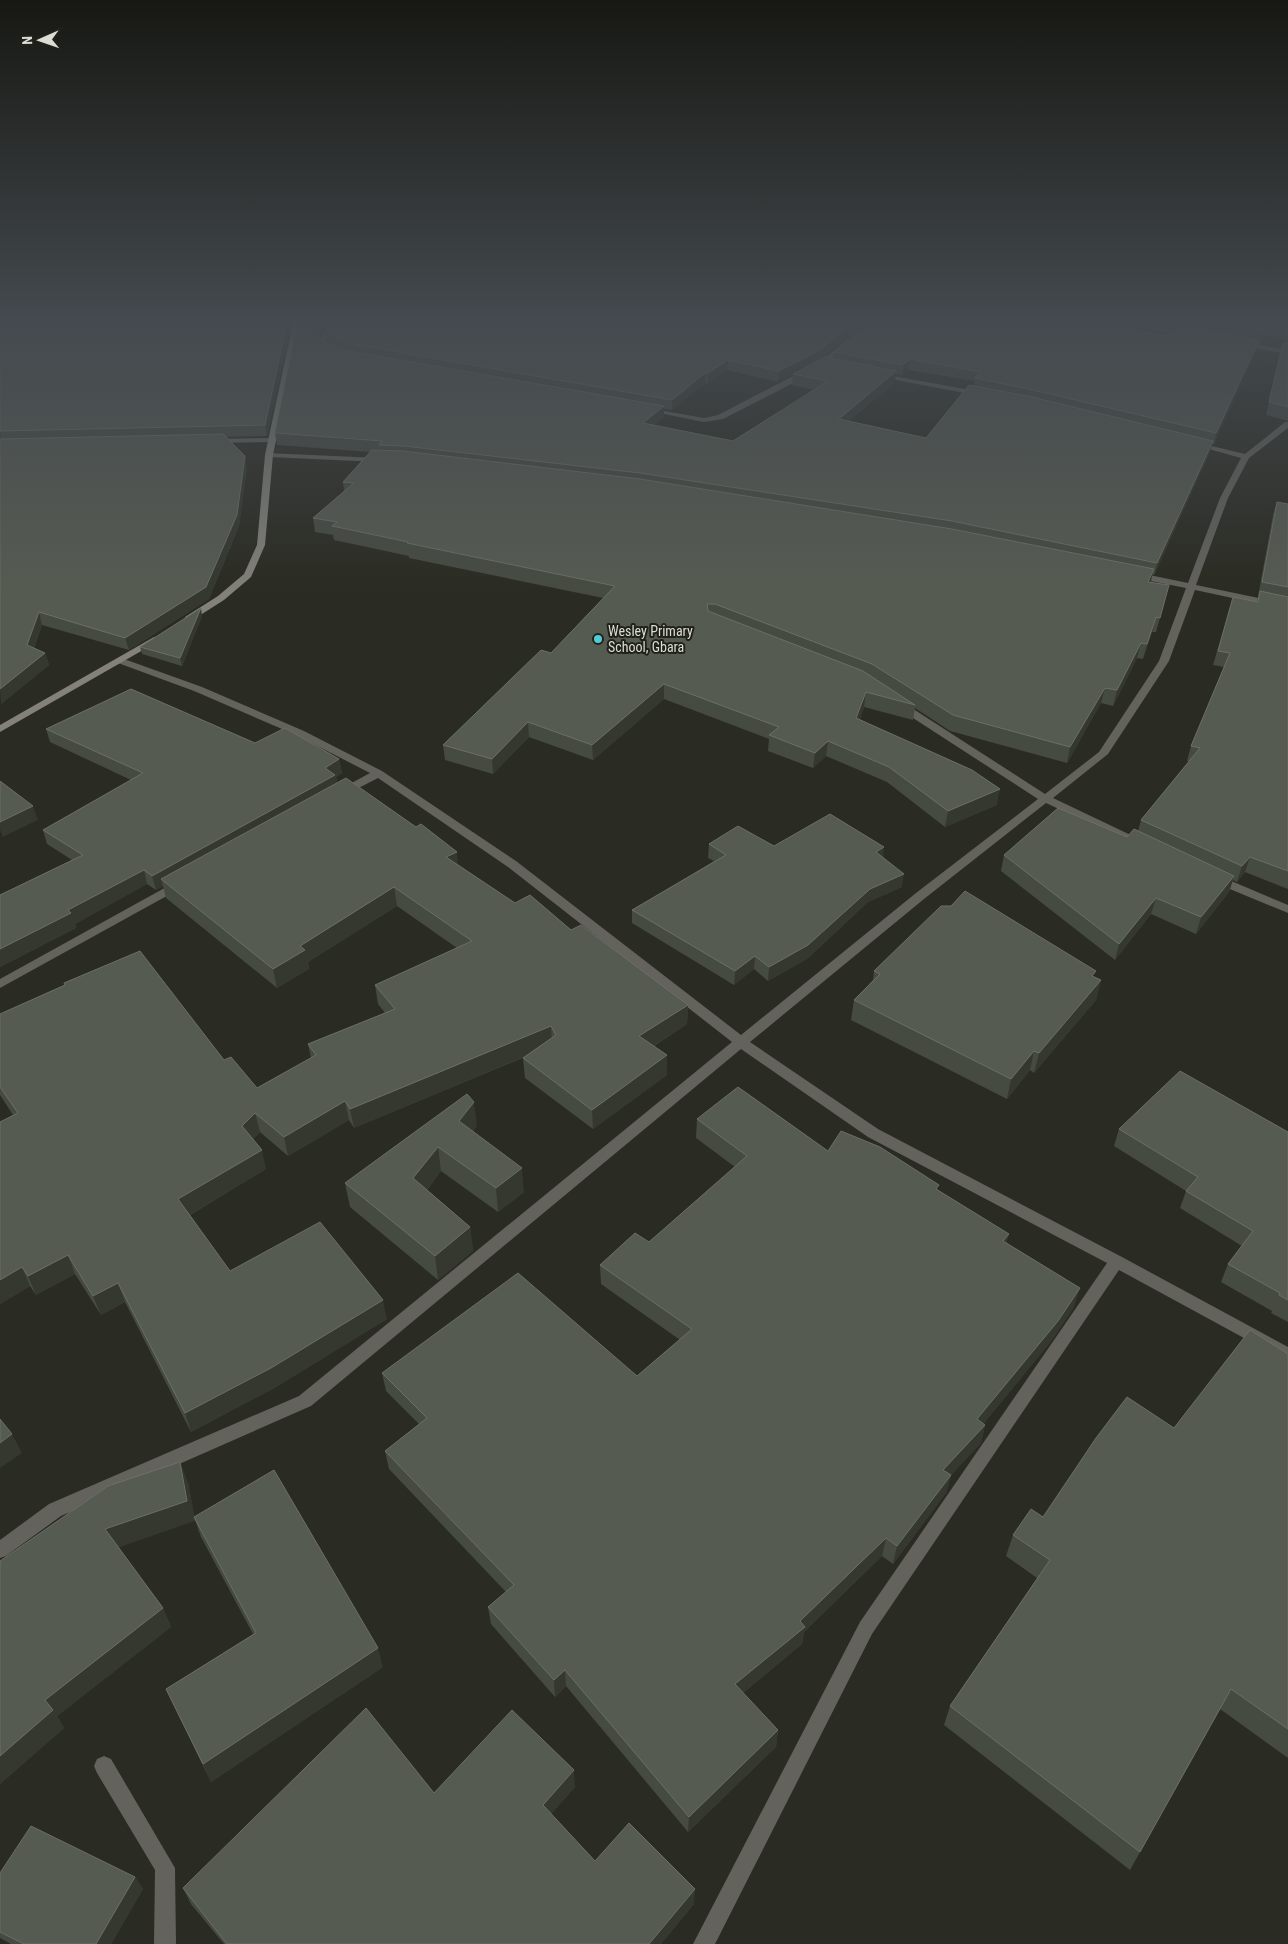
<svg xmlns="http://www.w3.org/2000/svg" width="1288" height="1944" viewBox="0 0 1288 1944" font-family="'Roboto Condensed',sans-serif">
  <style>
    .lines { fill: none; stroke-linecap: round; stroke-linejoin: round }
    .street { fill: #63625d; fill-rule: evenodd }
    .secondary { fill: #83817a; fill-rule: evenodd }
    .wall { fill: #464b42; fill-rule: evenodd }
    .shaded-wall { fill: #34382f }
    .building { fill: #565b52; stroke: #6b6f67 }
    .poi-dot { fill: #52cbd7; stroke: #202118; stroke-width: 2 }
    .labels { text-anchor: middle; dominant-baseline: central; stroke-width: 4; stroke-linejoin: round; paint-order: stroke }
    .far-poi-label { font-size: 14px; fill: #dcddd7; stroke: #202118; text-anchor: start }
  </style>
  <rect width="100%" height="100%" fill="#2a2b22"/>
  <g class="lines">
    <path class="street" d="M868,323H875L826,366L723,419L704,422L644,410L648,408L704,418L718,415L820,362Z
      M1126,323H1138L1191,334L1188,336L1129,325Z
      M329,327L332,329L326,341L335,350L332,352L319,341L327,328Z
      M1242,342L1288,350V354L1240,345V343Z
      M877,373L981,392L985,394L981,396L880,377L876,375Z
      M1285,422H1288V428L1249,458L1228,498L1196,585L1288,604V610L1195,590L1169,661L1108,754L1053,798L1137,838L1139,840L1137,842H1129L1046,803L924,899L750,1042L878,1129L1122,1257L1288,1347V1362L1119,1270L872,1634L715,1944H693L860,1622L1107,1263L868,1137L741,1049L311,1406L61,1516L6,1556L0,1558V1540L49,1504L299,1396L732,1042L508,867L378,778L345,795H337L336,793L337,791L370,773L296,735L194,691L118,663V659H124L202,687L304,731L382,771L516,861L741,1035L916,893L1038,799L896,707V703H904L1045,794L1099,752L1159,661L1186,588L1135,578L1131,575L1135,572L1188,583L1220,498L1241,458L1191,444L1195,442L1245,454Z
      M273,438H276V442L212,443L208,441L212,439Z
      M266,453L379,458L383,460L379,462L269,457H266Z
      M1217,875L1288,905V913L1213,882L1211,879L1213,876Z
      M179,880L183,881L185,884L183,887L0,988V979Z
      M104,1756L111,1759L175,1868L176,1944H154L155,1870L97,1773L94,1766L97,1759Z"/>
    <path class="secondary" d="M291,323H297V333L273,455L265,545L251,577L224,600L191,621H185V617L218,596L244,574L257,545L265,455L291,333Z
      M154,637L159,640L157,642L0,732V725Z"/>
  </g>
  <path class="wall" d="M0,323H291L267,436L226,437L247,467L239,526L209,599L129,650L42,625L34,648L45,653L49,665L1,704Z
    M865,323L819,360L833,359L834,352L1166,336L1181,326L1182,323H1288V421L1266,415L1284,340L1264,334L1260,343H1258L1256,350L1214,444H1212L1210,452L1154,575H1152L1151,583L1165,599L1156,632H1152L1143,659L1137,658L1113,706L1101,703L1067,763L950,731L915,708L913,720L864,707L860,719L997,805L945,827L887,782L826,756L813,768L768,751L769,739L664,699L593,760L529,737L493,774L445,760L443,745L551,653L603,598L409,558V556L334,540L333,535L315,532L313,518L344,491L343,482L370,452L277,445L275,433L298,326L326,325L320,326L321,334L320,336L324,341L330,344L328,341L327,331ZM727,370L778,382L793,374L792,385L815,390L733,441L654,425L664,417V409L672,410L705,383L708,384ZM908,370L974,381V386L926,438L849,421L895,382L896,374L902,375Z
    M1277,502L1288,504V889L1245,872L1237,882L1233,880L1229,892L1196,934L1151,914L1115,960L1001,871L1004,855L1127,837L1138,831L1141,820L1189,761H1187L1191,746L1224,667L1213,665L1233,597L1257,602L1273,515Z
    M202,616L182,666L142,654L140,647Z
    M46,729L255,743L339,759L342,773L336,777L337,783L515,903L571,930L688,1005L687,1024L654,1046L667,1075L593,1129L525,1078L523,1058L527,1056L354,1128L349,1120L288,1156L260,1132L253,1139L266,1169L190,1215L230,1271L387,1319L276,1387L191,1432L125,1302L101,1315L75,1274L36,1295L30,1286L0,1304V1122L13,1115L0,1095V1014L65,985L64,983L224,1060L257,1088L311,1058L308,1044L385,1013L378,1004L375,985L457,948L397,906L308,962L309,969L277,988L166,898L163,886L156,890L147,884L75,924L76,928L0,967V895L72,860L47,844L43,830L131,780L50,742Z
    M709,844L774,846L883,857L902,887L868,902L807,959L768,981L754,969L734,985L632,923V910L714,861L708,858Z
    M874,971L1094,977L1101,980L1096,1000L1034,1073L1030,1070L1007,1099L851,1020L854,1000L873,980Z
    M697,1119L828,1151L938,1190L1007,1243L1074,1307L1052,1340L984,1423L985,1425L981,1443L951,1475L946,1493L893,1564L882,1556L804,1632L802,1644L743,1693L778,1730L776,1747L688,1832L566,1686L555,1697L491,1624L488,1607L506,1592L389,1469L385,1451L419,1424L386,1391L382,1373L637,1376L680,1340L601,1284L600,1265L649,1242L735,1167L696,1138Z
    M477,1126L473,1131L524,1192L498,1212L441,1171L427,1190L470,1227L473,1251L438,1280L350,1207L345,1183Z
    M1119,1129L1288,1132V1322L1271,1313L1272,1311L1221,1282L1228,1264L1242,1246L1180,1208L1186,1191L1114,1146Z
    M1288,1354V1758L1220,1709L1130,1870L944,1725L950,1706L1037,1578L1006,1556L1013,1535L1043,1517L1174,1428Z
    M188,1482L194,1516L383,1667L211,1782L166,1689L253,1634L201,1537L195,1520L118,1547L163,1608L171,1627L57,1716L64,1728L0,1784V1561Z
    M575,1787L551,1814L595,1861L694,1904L661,1944H224L191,1904L183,1888L434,1793Z
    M0,1873L135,1877L143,1889L111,1944H11L0,1938Z"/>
  <path class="shaded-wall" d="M287,323H291L267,436L265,425Z
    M298,323H330L326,325L320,326L321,334L319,343L299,330Z
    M854,323H865L819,360L778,382L779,371Z
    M1267,323L1264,334L1260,343L1263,331Z
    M1259,340L1256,350L1214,444L1216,433Z
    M910,359L908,370L902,375L903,365Z
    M728,360L727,370L708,384V373Z
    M896,371L895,382L838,430L839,419Z
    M705,373V383L672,410V400Z
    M664,406V417L643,434V423Z
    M1213,441L1210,452L1154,575L1157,563Z
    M245,456L247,467L239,526L209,599L129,650L125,638Z
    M1154,569L1150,584L1148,582Z
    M201,608L202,616L182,666L180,658Z
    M39,612L42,625L30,657L27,645Z
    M1156,617L1152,632L1143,659L1147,644Z
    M1141,643L1137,658L1113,706L1117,690Z
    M45,653L49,665L1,704L0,689Z
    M664,684V699L593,760L592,745Z
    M1105,688L1101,703L1067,763L1070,747Z
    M866,692L864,707L855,733L856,718Z
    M528,722L529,737L493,774L492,759Z
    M828,741L826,756L813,768L815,753Z
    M339,759L342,773L336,777L338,789L161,879L163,886L156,890L152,876Z
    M1000,789L997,805L945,827L948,811Z
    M33,806L38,820L3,837L0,830V822Z
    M884,847L883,861L876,852Z
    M457,852L458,870L446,857Z
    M1250,857L1245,872L1237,882L1242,866Z
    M144,870L147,884L75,924L76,928L0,967V949L68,910Z
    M904,874L902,887L868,902L807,959L768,981L769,967L870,889Z
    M1234,876L1229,892L1196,934L1201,917Z
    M394,887L397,906L308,962L309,969L277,988L273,969L300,946Z
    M1156,898L1151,914L1115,960L1119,944Z
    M755,956L754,969L734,985L735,971Z
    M1101,980L1096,1000L1034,1073L1039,1053Z
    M688,1005L687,1024L639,1055V1036Z
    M551,1026L552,1045L354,1128L350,1109Z
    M1034,1051L1030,1070L1007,1099L1011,1079Z
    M667,1055V1075L593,1129L592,1110Z
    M345,1101L349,1120L288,1156L284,1137Z
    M474,1102L477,1126L462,1145L459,1121Z
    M255,1113L260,1132L247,1145L242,1126Z
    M438,1147L441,1171L417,1202L413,1178Z
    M262,1150L266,1169L184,1218L178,1199Z
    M522,1168L524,1192L498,1212L496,1188Z
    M470,1227L473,1251L438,1280L435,1256Z
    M1009,1234L1004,1253L1003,1241Z
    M68,1255L75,1274L36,1295L28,1276Z
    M22,1267L30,1286L0,1304V1280Z
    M118,1283L125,1302L101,1315L93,1296Z
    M1080,1288L1074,1307L1052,1340L973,1437L977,1419Z
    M383,1300L387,1319L276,1387L191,1432L185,1413Z
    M985,1425L981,1443L939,1488L943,1470Z
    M12,1434L22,1453L0,1468V1443Z
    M180,1462L188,1482L195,1519L194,1517L195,1521L114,1549L105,1529Z
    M951,1475L946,1493L893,1564L897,1546Z
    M886,1538L882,1556L804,1632L802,1644L733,1701L735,1684Z
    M163,1608L171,1627L57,1716L64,1728L0,1784V1756L45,1700Z
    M378,1648L383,1667L211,1782L203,1764Z
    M565,1670L566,1686L555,1697L554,1680Z
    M778,1730L776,1747L688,1832L689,1817Z
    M574,1770L575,1787L545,1821L543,1805Z
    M135,1877L143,1889L111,1944H96Z
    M695,1889L694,1904L661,1944H649Z"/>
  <path class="building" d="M0,323H287L265,425L0,431Z
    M332,323H854L820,350L779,371L728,360L708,373H705L672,400L346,343L331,336L327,331Z
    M868,323H1101L1166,336L1177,325L1259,340L1216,433L1033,390L975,378L980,372L910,359L903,365L834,352Z
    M1215,323H1267L1263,331Z
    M1269,323H1288V336L1285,335L1287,329Z
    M320,324L317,333L324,341L343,350L664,406L643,423L733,441L828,381L793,374L825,357L896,371L839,419L926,438L969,385L1032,397L1213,441L1157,563L952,521L640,473L404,446L379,445L382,441L275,433L297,326Z
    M1283,343H1288V407L1269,402Z
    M223,434L245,456L237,515L206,587L125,638L39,612L27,645L45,653L0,689V439Z
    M372,450L403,451L640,479L952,529L1154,569L1148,582L1169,585L1160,618L1156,617L1147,644L1141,643L1117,690L1105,688L1070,747L953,715L872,664L715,604H707L708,611L863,671L915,705L866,692L856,718L972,770L1000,789L948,811L889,767L828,741L815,753L769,735L779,727L664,684L592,745L528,722L492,759L443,745L541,650L551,653L615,586L407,543L408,542L332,526L337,522L313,518L354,483L343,482Z
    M1277,502L1288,504V587L1262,582Z
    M1260,591L1288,597V871L1250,857L1242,866L1141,820L1200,748L1191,746L1230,653L1218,651L1233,597L1258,602Z
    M201,608L180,658L140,647Z
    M131,689L255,743L285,728L339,759L325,768L335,775L152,876L144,870L68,910L71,913L0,949V895L83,855L43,830L143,773L46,729Z
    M346,778L416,827L421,824L457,852L446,857L515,903L530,895L571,930L581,925L688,1005L639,1036L667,1055L592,1110L523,1058L556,1035L551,1026L350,1109L345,1101L284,1137L255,1113L242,1126L262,1150L178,1199L230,1271L320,1222L383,1300L271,1368L185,1413L118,1283L93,1296L68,1255L28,1276L22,1267L0,1280V1122L18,1113L0,1087V1014L65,985L64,983L140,951L224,1060L231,1057L257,1088L316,1055L308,1044L395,1009L375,985L472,941L394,887L300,946L305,950L273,969L161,879Z
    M0,781L33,806L0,822Z
    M1058,808L1127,837L1134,829L1234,876L1201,917L1156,898L1119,944L1004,855Z
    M830,814L884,847L876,852L904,874L870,889L808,945L769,967L755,956L735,971L632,910L726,855L709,844L738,826L774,846Z
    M965,891L1096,971L1092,976L1101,980L1039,1053L1034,1051L1011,1079L854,1000L880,974L874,971L941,906H951Z
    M1180,1071L1288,1132V1300L1279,1295L1280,1293L1228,1264L1253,1231L1186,1191L1198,1177L1119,1129Z
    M738,1087L828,1151L841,1131L880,1147L939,1185L936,1189L1009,1234L1003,1241L1080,1288L1058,1321L977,1419L985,1425L943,1470L951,1475L897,1546L886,1538L800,1621L805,1627L735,1684L778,1730L689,1817L565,1670L554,1680L488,1607L514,1585L385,1451L427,1418L382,1373L518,1273L637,1376L692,1329L600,1265L635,1233L649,1242L747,1156L697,1119Z
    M467,1094L474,1102L459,1121L522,1168L496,1188L438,1147L413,1178L470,1227L435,1256L345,1183Z
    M1250,1330L1288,1354V1729L1231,1689L1140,1852L950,1706L1050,1560L1013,1535L1031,1509L1043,1517L1096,1438L1127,1397L1174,1428Z
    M0,1419L12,1434L0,1443Z
    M180,1462L187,1501L105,1529L163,1608L45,1700L53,1710L0,1756V1561L108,1486Z
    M274,1470L378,1648L203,1764L166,1689L256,1633L194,1517Z
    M366,1708L434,1793L512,1710L574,1770L543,1805L595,1861L629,1823L695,1889L649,1944H227L183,1888Z
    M31,1826L135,1877L96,1944H24L0,1932V1873Z"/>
  <linearGradient id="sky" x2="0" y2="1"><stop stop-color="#171813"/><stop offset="0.54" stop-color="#444a4f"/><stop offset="1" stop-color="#444a4f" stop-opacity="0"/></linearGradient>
  <rect width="1288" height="595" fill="url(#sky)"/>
  <circle class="poi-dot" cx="598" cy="639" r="5"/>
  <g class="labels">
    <g class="far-poi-label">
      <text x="608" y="631">Wesley Primary<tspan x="608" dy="16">School, Gbara</tspan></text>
    </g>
  </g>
  <g transform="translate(40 40) rotate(268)" stroke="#202118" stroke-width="4" paint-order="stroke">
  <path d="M0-4L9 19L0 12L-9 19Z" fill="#dcddd7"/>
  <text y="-8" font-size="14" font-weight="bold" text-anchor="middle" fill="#dcddd7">N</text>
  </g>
</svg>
